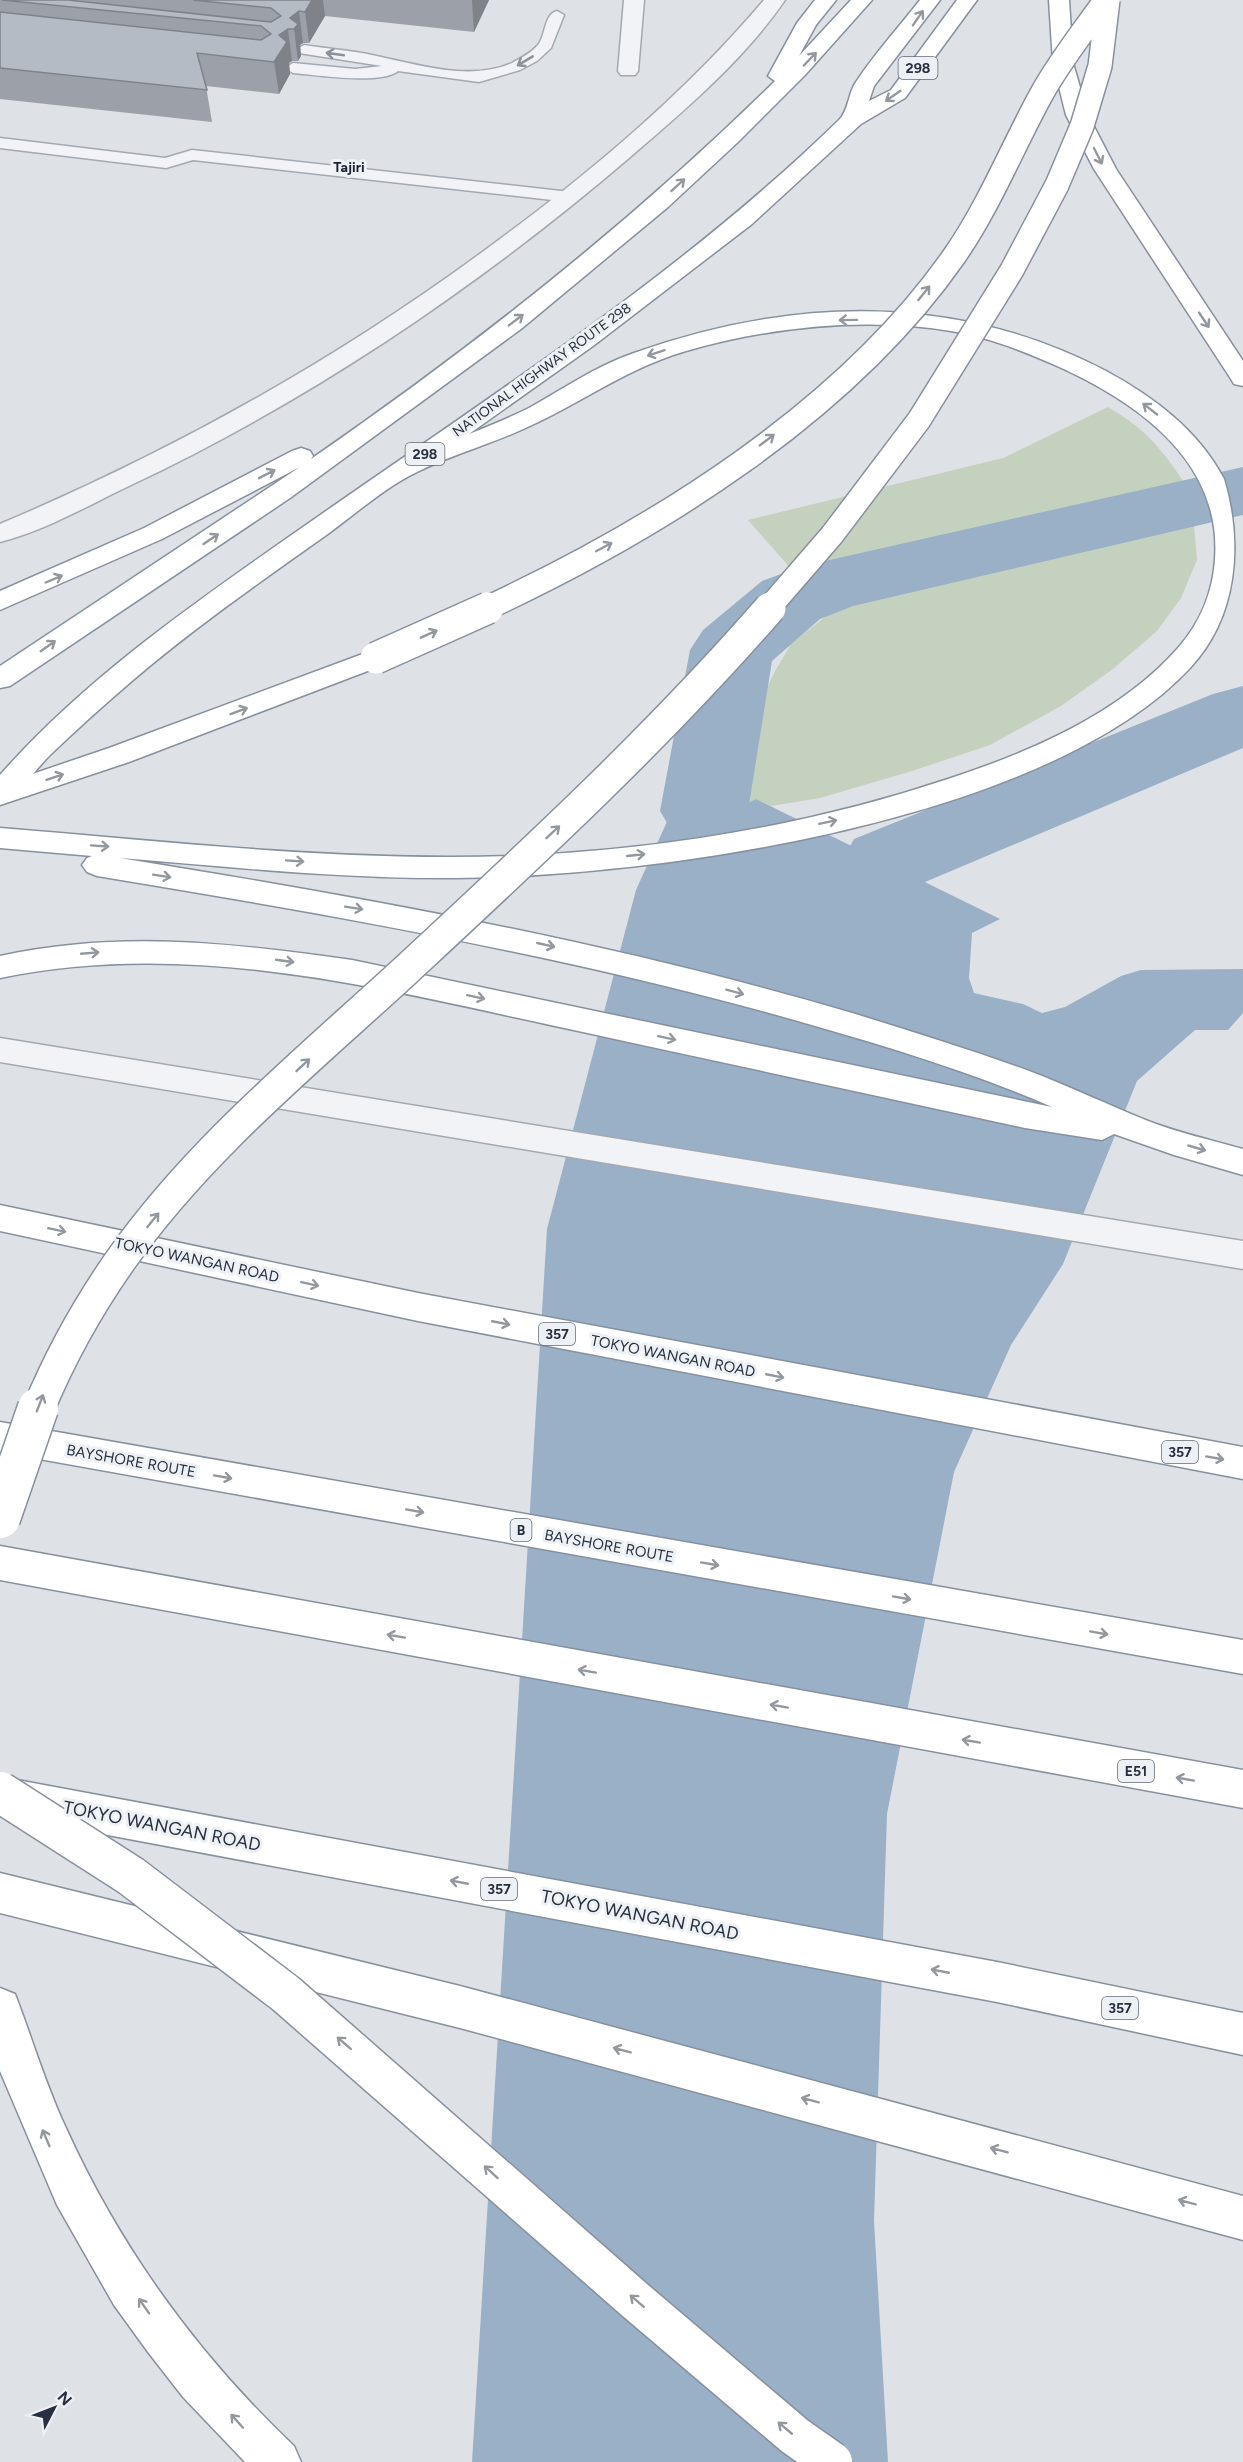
<svg xmlns="http://www.w3.org/2000/svg" width="1243" height="2462" viewBox="0 0 1243 2462" font-family="Figtree,sans-serif">
  <style>
    .green { fill: #c4d1bf }
    .water { fill: #99b0c7 }
    .lines { fill: none; stroke-linecap: round; stroke-linejoin: round }
    .river { fill: #99b0c7; fill-rule: evenodd }
    .service-casing { stroke: #a3a9b1; stroke-width: 3 }
    .tertiary-casing { stroke: #a3a9b1; stroke-width: 3 }
    .trunk-casing { stroke: #86909e; stroke-width: 3 }
    .motorway-casing { stroke: #86909e; stroke-width: 3 }
    .service { fill: #f1f3f6; fill-rule: evenodd }
    .tertiary { fill: #f1f3f6; fill-rule: evenodd }
    .trunk { fill: #fff; fill-rule: evenodd }
    .motorway { fill: #fff; fill-rule: evenodd }
    .motorway-bridge-far2-casing { stroke: #86909e; stroke-width: 26; stroke-linecap: butt }
    .motorway-bridge-far1-casing { stroke: #86909e; stroke-width: 34; stroke-linecap: butt }
    .motorway-bridge-casing { stroke: #86909e; stroke-width: 43; stroke-linecap: butt }
    .motorway-bridge-far2 { stroke: #fff; stroke-width: 23 }
    .motorway-bridge-far1 { stroke: #fff; stroke-width: 31 }
    .motorway-bridge { stroke: #fff; stroke-width: 40 }
    .wall { fill: #9ca1a9 }
    .shaded-wall { fill: #7f8389 }
    .building { fill: #b5bbc4; stroke: #7f8389; stroke-width: 1.5 }
    .oneway { stroke: #93989e }
    .oneway2 { stroke: #8c929a }
    .labels { text-anchor: middle; dominant-baseline: central; stroke-width: 6; stroke-linejoin: round; paint-order: stroke }
    .shield { fill: #edf1f5; stroke: #626a75; stroke-width: 1.5 }
    .shield-label { font-size: 14px; font-weight: bold; fill: #27303e }
    .far-neighbourhood-label { font-size: 14px; font-weight: bold; fill: #1a212f; stroke: #edf1f5 }
    .far-street-label { font-size: 14px; fill: #27303e; stroke: #edf1f5 }
    .street-label { font-size: 15px; fill: #27303e; stroke: #edf1f5 }
    .near-street-label { font-size: 18px; fill: #27303e; stroke: #edf1f5 }
  </style>
  <rect width="100%" height="100%" fill="#dee2e7"/>
  <path class="green" d="M1108,407C1147,430 1161,448 1186,485L792,570L748,520L1003,458Z
    M1193,514L1197,560L1181,598L1157,631L1113,669L1061,706L990,745L912,771L820,798L771,806L756,799L744,805L752,719L774,673L791,644L825,617L853,601Z"/>
  <path class="water" d="M756,799L1000,919L972,933L969,978L974,993L1023,1004L1042,1013L1065,1007L1121,976L1141,970L1243,969V1013L1228,1030H1195L1137,1081L1063,1264L1011,1345L954,1472L887,1814L874,2221L888,2462H472L547,1229L636,890L670,815L744,805Z"/>
  <g class="lines">
    <path class="river" d="M1243,467V515L853,606L820,619L772,661L748,811L735,833L704,842L673,833L660,811L690,650L703,630L762,581L803,566Z
      M1243,686V748L918,885L886,895L854,885L841,862L854,839L1213,694Z"/>
    <g class="service-casing">
      <path id="service" d="M557,11L564,15L551,48L537,61L520,70L479,82L398,71C381,85 316,75 293,73L285,68L293,63L355,69L382,66L299,53L296,50L304,45C327,49 350,50 372,55C416,64 469,82 512,63C521,58 531,53 538,45C546,35 544,14 557,11Z
        M0,138L165,158L192,150L570,192L578,197L570,202L193,160L166,168L0,148Z"/>
    </g>
    <g class="tertiary-casing">
      <path id="tertiary" d="M624,0H644L638,71L635,75H621L618,71Z
        M764,0H785C744,60 684,111 629,158C477,288 309,401 129,486C87,506 44,531 0,542V524C178,449 345,355 500,239C596,168 687,91 764,0Z
        M0,1038L1243,1241V1269L0,1062Z"/>
    </g>
    <g class="trunk-casing">
      <path id="trunk" d="M815,0H836L816,25L799,56L851,0H872L805,75L738,142L668,207L521,329L290,498L10,686L0,688V666L300,467L162,539L0,610V591L144,528L292,451L301,448L310,451L313,456L311,459C476,345 632,222 775,81L768,76L797,23Z
        M920,0H940L874,86L869,101L891,90L957,0H977L905,98L861,124L752,224L593,346L469,434C489,426 509,418 529,408C563,389 596,366 634,353C792,297 955,292 1106,371C1154,397 1198,430 1224,479C1243,543 1238,617 1190,668C1048,821 658,877 455,878C344,879 231,867 120,858C367,898 612,942 852,1013C911,1031 971,1050 1029,1071C1069,1086 1108,1105 1148,1121C1179,1133 1211,1140 1243,1149V1175L1174,1155L1114,1134L1102,1140L1025,1128C873,1095 721,1062 569,1029C382,989 191,938 0,978V956C120,930 232,943 352,960L1052,1107C960,1067 862,1039 766,1012C546,952 322,913 97,876L87,872L82,865L87,858L92,856L0,848V828C149,840 300,857 449,857C616,857 790,832 948,779C1030,752 1120,714 1178,648C1200,623 1213,592 1215,559C1222,461 1137,402 1057,366C1023,351 988,337 951,331C864,317 769,327 686,351C628,368 587,399 534,424C496,443 455,453 417,472C384,488 354,515 325,536C260,582 194,628 133,680C105,704 77,729 50,755C33,772 21,793 0,803V775C90,673 206,595 316,518C495,393 682,273 839,120C849,110 848,93 856,82C875,53 899,27 920,0Z
        M1049,0H1069L1073,63L1088,115L1116,169L1243,361V386L1234,384L1231,379L1094,169L1066,115L1053,63Z
        M0,1205L418,1293L1243,1447V1479L418,1321L0,1231Z
        M17,1780L997,1962L1243,2013V2055L997,2002L17,1818L3,1812L0,1793L3,1786Z
        M0,1873L460,1986L1243,2196V2240L460,2028L0,1913Z"/>
    </g>
    <g class="motorway-casing">
      <path id="motorway" d="M376,649L386,652L390,658L386,664L129,762L0,805V785L109,748Z
        M0,1422L1243,1640V1674L0,1452Z
        M0,1546L1243,1770V1808L0,1580Z
        M0,1988L15,1994C32,2038 45,2083 65,2126C120,2248 197,2354 294,2446L301,2462H245L183,2397L148,2352L114,2305L57,2205L0,2071Z"/>
    </g>
    <use href="#service" class="service"/>
    <use href="#tertiary" class="tertiary"/>
    <use href="#trunk" class="trunk"/>
    <use href="#motorway" class="motorway"/>
    <g class="motorway-bridge-far2-casing">
      <path id="motorway-bridge-far2" d="M485,609C655,530 846,412 955,255C990,204 1012,148 1041,95C1059,62 1083,32 1105,1
        M768,609L832,535L919,420L1012,270L1057,185L1082,126L1100,66L1108,0"/>
    </g>
    <g class="motorway-bridge-far1-casing">
      <path id="motorway-bridge-far1" d="M376,658L488,608
        M38,1410C60,1357 87,1308 120,1261C197,1151 306,1062 404,972C530,855 657,738 770,608"/>
    </g>
    <g class="motorway-bridge-casing">
      <path id="motorway-bridge" d="M0,1518L38,1408
        M0,1792L131,1876L286,1994L636,2301L795,2436L832,2462"/>
    </g>
    <use href="#motorway-bridge-far2" class="motorway-bridge-far2"/>
    <use href="#motorway-bridge-far1" class="motorway-bridge-far1"/>
    <use href="#motorway-bridge" class="motorway-bridge"/>
  </g>
  <path class="wall" d="M0,0H489L474,32L325,16L309,43H303L300,45L301,56L298,61H292L289,63L290,74L279,94L206,86L212,122L0,99Z"/>
  <path class="shaded-wall" d="M312,0H323L325,16L309,43L305,12Z
    M472,0H489L474,32L472,1Z
    M299,11L303,43L300,45L301,56L298,61L294,29L290,18Z
    M288,29L292,61L289,63L290,74L279,94L274,62L279,35Z"/>
  <path class="building" d="M2,0H68L271,22L281,16L271,8L193,0H312L305,12L299,11L290,18L298,24L294,29H288L279,35L287,42L274,62L197,53L207,90L0,68V12L261,40L271,34L261,26Z"/>
  <defs><path id="oneway-shaft" d="M-6 0H5M1.5-3L5.5 0L1.5 3" fill="none" stroke-width="1.6" stroke-linecap="round" stroke-linejoin="round" transform="scale(1.5)"/></defs>
  <g class="oneway">
    <use href="#oneway-shaft" transform="translate(918 18) rotate(-55)"/>
    <use href="#oneway-shaft" transform="translate(810 59) rotate(-46)"/>
    <use href="#oneway-shaft" transform="translate(893 96) rotate(145)"/>
    <use href="#oneway-shaft" transform="translate(1098 156) rotate(63)"/>
    <use href="#oneway-shaft" transform="translate(678 185) rotate(-42)"/>
    <use href="#oneway-shaft" transform="translate(924 293) rotate(-51)"/>
    <use href="#oneway-shaft" transform="translate(516 320) rotate(-37)"/>
    <use href="#oneway-shaft" transform="translate(848 320) rotate(179)"/>
    <use href="#oneway-shaft" transform="translate(1204 320) rotate(56)"/>
    <use href="#oneway-shaft" transform="translate(656 353) rotate(162)"/>
    <use href="#oneway-shaft" transform="translate(1150 409) rotate(-142)"/>
    <use href="#oneway-shaft" transform="translate(767 440) rotate(-37)"/>
    <use href="#oneway-shaft" transform="translate(267 474) rotate(-27)"/>
    <use href="#oneway-shaft" transform="translate(211 539) rotate(-34)"/>
    <use href="#oneway-shaft" transform="translate(604 547) rotate(-28)"/>
    <use href="#oneway-shaft" transform="translate(54 579) rotate(-23)"/>
    <use href="#oneway-shaft" transform="translate(429 634) rotate(-24)"/>
    <use href="#oneway-shaft" transform="translate(48 646) rotate(-35)"/>
    <use href="#oneway-shaft" transform="translate(239 711) rotate(-20)"/>
    <use href="#oneway-shaft" transform="translate(55 777) rotate(-19)"/>
    <use href="#oneway-shaft" transform="translate(828 822) rotate(-12)"/>
    <use href="#oneway-shaft" transform="translate(553 832) rotate(-43)"/>
    <use href="#oneway-shaft" transform="translate(100 846) rotate(4)"/>
    <use href="#oneway-shaft" transform="translate(636 855) rotate(-6)"/>
    <use href="#oneway-shaft" transform="translate(295 861) rotate(4)"/>
    <use href="#oneway-shaft" transform="translate(162 876) rotate(9)"/>
    <use href="#oneway-shaft" transform="translate(354 908) rotate(9)"/>
    <use href="#oneway-shaft" transform="translate(546 945) rotate(13)"/>
    <use href="#oneway-shaft" transform="translate(90 953) rotate(-5)"/>
    <use href="#oneway-shaft" transform="translate(285 961) rotate(8)"/>
    <use href="#oneway-shaft" transform="translate(735 992) rotate(15)"/>
    <use href="#oneway-shaft" transform="translate(476 997) rotate(12)"/>
    <use href="#oneway-shaft" transform="translate(667 1038) rotate(12)"/>
    <use href="#oneway-shaft" transform="translate(303 1065) rotate(-43)"/>
    <use href="#oneway-shaft" transform="translate(1197 1148) rotate(16)"/>
    <use href="#oneway-shaft" transform="translate(153 1220) rotate(-51)"/>
    <use href="#oneway-shaft" transform="translate(57 1230) rotate(12)"/>
    <use href="#oneway-shaft" transform="translate(310 1284) rotate(12)"/>
    <use href="#oneway-shaft" transform="translate(501 1323) rotate(11)"/>
    <use href="#oneway-shaft" transform="translate(775 1376) rotate(11)"/>
    <use href="#oneway-shaft" transform="translate(40 1403) rotate(-69)"/>
    <use href="#oneway-shaft" transform="translate(1215 1458) rotate(10)"/>
    <use href="#oneway-shaft" transform="translate(223 1477) rotate(10)"/>
    <use href="#oneway-shaft" transform="translate(415 1511) rotate(10)"/>
    <use href="#oneway-shaft" transform="translate(710 1564) rotate(10)"/>
    <use href="#oneway-shaft" transform="translate(902 1598) rotate(10)"/>
    <use href="#oneway-shaft" transform="translate(1099 1633) rotate(10)"/>
    <use href="#oneway-shaft" transform="translate(396 1636) rotate(-170)"/>
    <use href="#oneway-shaft" transform="translate(587 1671) rotate(-170)"/>
    <use href="#oneway-shaft" transform="translate(779 1706) rotate(-170)"/>
    <use href="#oneway-shaft" transform="translate(971 1741) rotate(-170)"/>
    <use href="#oneway-shaft" transform="translate(1185 1779) rotate(-170)"/>
    <use href="#oneway-shaft" transform="translate(459 1882) rotate(-169)"/>
    <use href="#oneway-shaft" transform="translate(940 1971) rotate(-169)"/>
    <use href="#oneway-shaft" transform="translate(344 2043) rotate(-139)"/>
    <use href="#oneway-shaft" transform="translate(622 2050) rotate(-165)"/>
    <use href="#oneway-shaft" transform="translate(810 2100) rotate(-165)"/>
    <use href="#oneway-shaft" transform="translate(46 2138) rotate(-113)"/>
    <use href="#oneway-shaft" transform="translate(999 2150) rotate(-165)"/>
    <use href="#oneway-shaft" transform="translate(491 2172) rotate(-138)"/>
    <use href="#oneway-shaft" transform="translate(1187 2202) rotate(-165)"/>
    <use href="#oneway-shaft" transform="translate(637 2301) rotate(-139)"/>
    <use href="#oneway-shaft" transform="translate(144 2306) rotate(-125)"/>
    <use href="#oneway-shaft" transform="translate(237 2421) rotate(-132)"/>
    <use href="#oneway-shaft" transform="translate(785 2428) rotate(-140)"/>
  </g>
  <g class="oneway2">
    <use href="#oneway-shaft" transform="translate(335 54) rotate(-172)"/>
    <use href="#oneway-shaft" transform="translate(525 61) rotate(149)"/>
  </g>
  <g class="labels">
    <g class="shield">
      <rect x="898.5" y="57" width="39" height="22" rx="4.5"/>
      <rect x="405.5" y="443" width="39" height="22" rx="4.5"/>
      <rect x="539" y="1323" width="36" height="22" rx="4.5"/>
      <rect x="1162" y="1441" width="36" height="22" rx="4.5"/>
      <rect x="510.5" y="1519" width="21" height="22" rx="4.5"/>
      <rect x="1118" y="1760" width="36" height="22" rx="4.5"/>
      <rect x="481" y="1878" width="36" height="22" rx="4.5"/>
      <rect x="1102" y="1997" width="36" height="22" rx="4.5"/>
    </g>
    <g class="shield-label">
      <text x="918" y="68">298</text>
      <text x="425" y="454">298</text>
      <text x="557" y="1334">357</text>
      <text x="1180" y="1452">357</text>
      <text x="521" y="1530">B</text>
      <text x="1136" y="1771">E51</text>
      <text x="499" y="1889">357</text>
      <text x="1120" y="2008">357</text>
    </g>
    <g class="far-neighbourhood-label">
      <text x="349" y="167">Tajiri</text>
    </g>
    <g class="far-street-label">
      <text transform="translate(542 370) rotate(-36)">NATIONAL HIGHWAY ROUTE 298</text>
    </g>
    <g class="street-label">
      <text transform="translate(197 1260) rotate(12)">TOKYO WANGAN ROAD</text>
      <text transform="translate(673 1356) rotate(11)">TOKYO WANGAN ROAD</text>
      <text transform="translate(131 1461) rotate(10)">BAYSHORE ROUTE</text>
      <text transform="translate(609 1546) rotate(10)">BAYSHORE ROUTE</text>
    </g>
    <g class="near-street-label">
      <text transform="translate(162 1826) rotate(11)">TOKYO WANGAN ROAD</text>
      <text transform="translate(640 1915) rotate(11)">TOKYO WANGAN ROAD</text>
    </g>
  </g>
  <g transform="translate(54 2408) rotate(48)" stroke="#edf1f5" stroke-width="4.5" paint-order="stroke">
  <path d="M0-4.5L10 22L0 15L-10 22Z" fill="#27303e"/>
  <text y="-9" font-size="16" font-weight="bold" text-anchor="middle" fill="#27303e">N</text>
  </g>
</svg>
